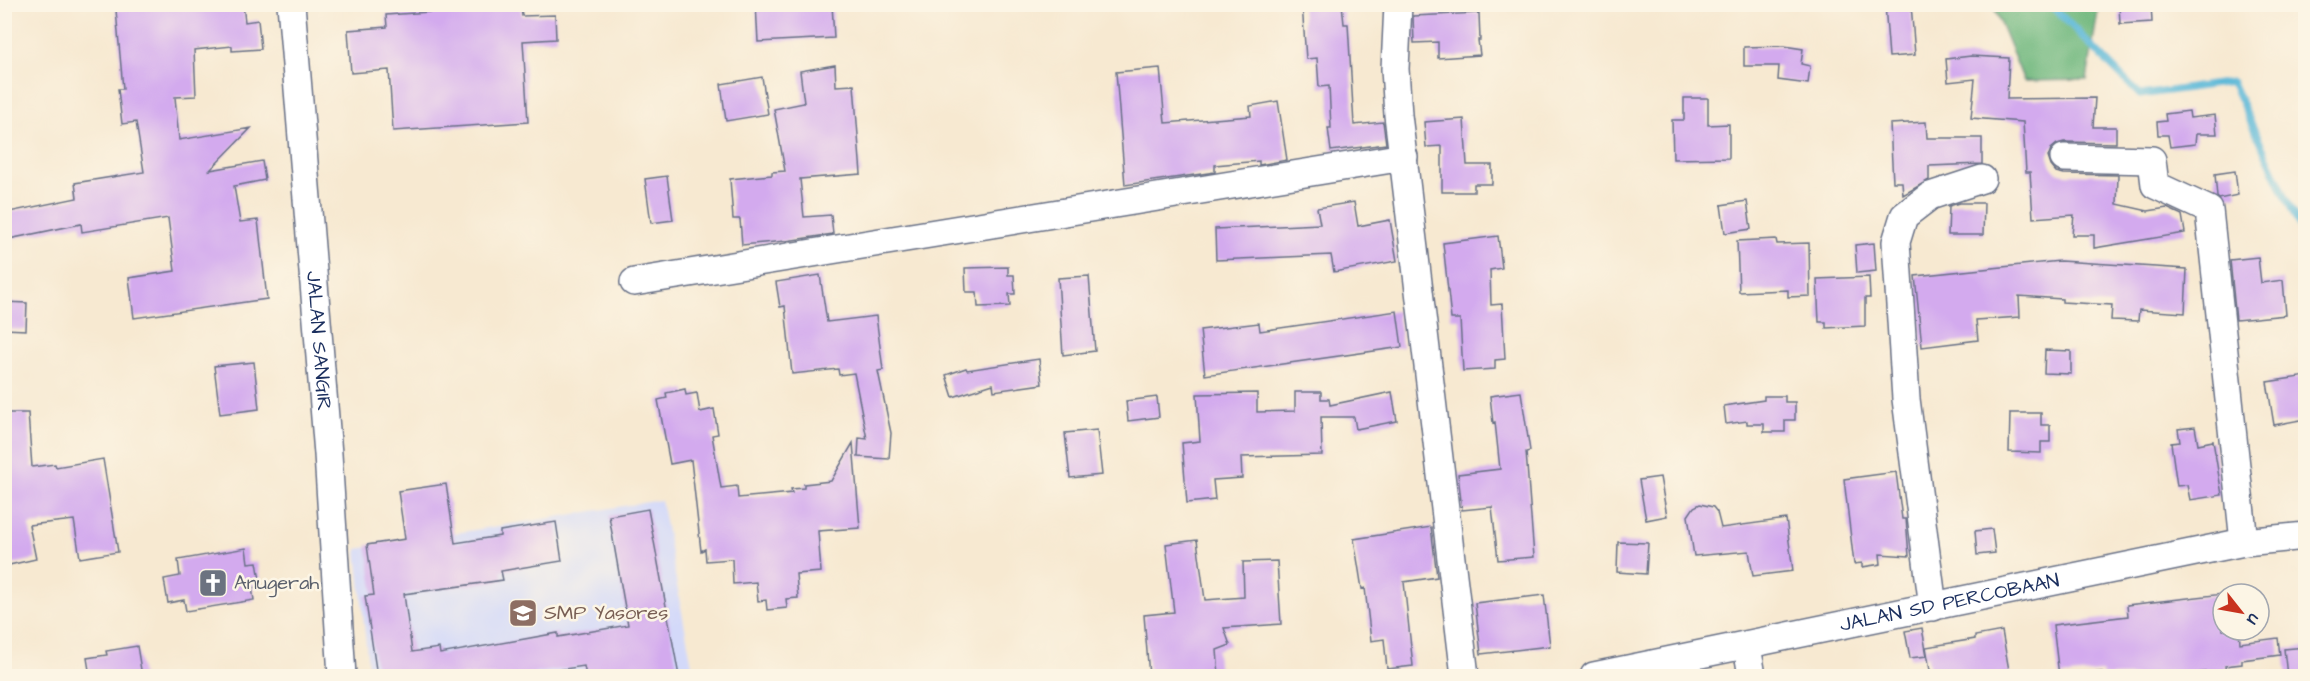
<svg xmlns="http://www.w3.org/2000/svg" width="2310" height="681" viewBox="0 0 2310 681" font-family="'Architects Daughter',sans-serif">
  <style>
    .built { fill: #d3d9f9 }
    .forest { fill: #70b87e; stroke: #46746e; stroke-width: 1.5 }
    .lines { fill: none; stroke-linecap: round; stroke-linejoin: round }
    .stream { stroke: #5ab8d8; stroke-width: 7 }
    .building { fill: #d3aaee }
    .minor-casing { stroke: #687086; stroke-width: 30 }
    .minor { stroke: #fff; stroke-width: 27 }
    .labels { text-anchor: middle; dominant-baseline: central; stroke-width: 5; stroke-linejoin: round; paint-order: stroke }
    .street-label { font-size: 20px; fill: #1b2f5e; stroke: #fcf5e5 }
    .worship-label { font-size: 20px; fill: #5b616d; stroke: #fcf5e5; text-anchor: start }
    .education-label { font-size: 20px; fill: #785e54; stroke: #fcf5e5; text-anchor: start }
  </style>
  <rect width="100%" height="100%" fill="#fcf5e5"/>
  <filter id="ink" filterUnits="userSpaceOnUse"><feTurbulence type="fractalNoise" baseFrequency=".0167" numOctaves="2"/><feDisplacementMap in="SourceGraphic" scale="12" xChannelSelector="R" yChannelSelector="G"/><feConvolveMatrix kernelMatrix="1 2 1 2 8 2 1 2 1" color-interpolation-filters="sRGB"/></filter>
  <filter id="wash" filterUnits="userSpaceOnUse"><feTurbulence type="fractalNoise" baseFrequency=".008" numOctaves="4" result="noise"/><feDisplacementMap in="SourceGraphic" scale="24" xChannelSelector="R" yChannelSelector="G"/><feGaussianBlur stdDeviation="1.35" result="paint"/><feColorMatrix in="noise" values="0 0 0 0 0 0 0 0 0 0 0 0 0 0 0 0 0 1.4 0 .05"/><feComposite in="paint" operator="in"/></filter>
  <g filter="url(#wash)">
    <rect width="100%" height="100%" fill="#f7e9d1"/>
    <path class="built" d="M661,500L694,676H369L357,549Z"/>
    <path class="forest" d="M1993,5H2099L2087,80L2024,81Z"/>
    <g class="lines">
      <path class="stream" d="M2050,4L2140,95L2232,82L2306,240"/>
    </g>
    <g id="blocks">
      <path class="building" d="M202,4H243L245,22L258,20L261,49L232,51V46L194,50L196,96L175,97L179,140L251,128L210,170L262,161L265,180L234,186L240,222L258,220L267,299L134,318L129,278L175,271L168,218L82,232L81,224L4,240V213L77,198L75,183L144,172L136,122L122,124L118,89H123L116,10Z
        M444,4H469V9L521,6L522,16L555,15L556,39L523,41L528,122L393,131L389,70L351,73L348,30L387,27L386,15L444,11Z
        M756,4H832L834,38L758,42Z
        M1302,4H1342L1344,24H1348L1354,125L1383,122L1386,144L1331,151L1328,128H1331L1329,86L1319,87L1317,58L1306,59Z
        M1885,4H1911L1915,55L1889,57Z
        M2119,4H2151L2152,22L2120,24Z
        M1479,13L1480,40H1478L1480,55L1438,58V42L1414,43L1413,16Z
        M1784,46L1803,49L1801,64L1810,66L1808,84L1778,80L1779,66H1744V47Z
        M1971,56L2009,58L2007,99L2095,98L2093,127H2116V143L2064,142L2057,144L2051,149L2048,157L2051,166L2056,172L2064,174L2118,175L2117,204L2148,211L2167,208L2182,215L2185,233L2094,248V235H2072L2074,215L2033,218L2030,172H2026L2023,122L1971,118L1975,79L1948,82L1946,59Z
        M835,65L836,86L854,85L861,174L800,179L804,217L831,215L833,234L786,241L742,245L740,219H733L730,179L772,175V172L785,171L774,109L804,103L800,71Z
        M1160,68L1165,123L1251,116L1250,106L1278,101L1287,160L1259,165V161L1215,165V172L1125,185L1116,72Z
        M762,77L768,114L726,121L721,84Z
        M1684,98H1708V125L1729,124V158L1673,159L1672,120H1684Z
        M2189,111L2190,118L2215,115L2217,134H2196L2195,144L2170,147L2168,135H2158L2157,122L2166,121L2165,114Z
        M1464,119L1467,165H1492V184H1474V192H1442V146L1426,147L1424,122Z
        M1926,122L1927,138H1982V164L1929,166V180L1903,195L1902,182H1893L1890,124Z
        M2235,171L2238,195L2219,199L2217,197L2215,174Z
        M667,176L673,220L651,223L645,179Z
        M1747,201L1751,229L1725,233L1721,205Z
        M1354,202L1358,226L1390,220L1397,261L1334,272L1331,255L1216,260L1215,229L1320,224L1317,208Z
        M1959,203H1984L1983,235H1948L1949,206Z
        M1498,236L1502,268L1490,270L1491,305L1502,304L1505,359L1495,360V369L1463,371L1460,319H1451L1443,243Z
        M1776,239L1777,244L1809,243L1810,296L1788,297V290L1739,292L1737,241Z
        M1874,243L1876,271L1857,273L1855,245Z
        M2258,257L2261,283L2283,280L2286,315L2236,320L2230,260Z
        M2060,261L2187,269L2185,313L2139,310L2138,321L2111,320L2112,305L2062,302V299L2019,296L2020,317L1976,320L1978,340L1922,347L1915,276Z
        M1008,267V275H1014L1015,294H1009L1010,306L978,307L977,292H966L965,268Z
        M820,275L827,322L876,316L883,370L878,371L891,433L889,459L858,457L859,438L867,439L854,373L839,375L838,369L792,374L785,306L780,307L776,282Z
        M1089,276L1095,351L1063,355L1058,278Z
        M1869,277L1870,298H1865V326L1826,328V322H1819L1817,279Z
        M4,302L27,303L26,330L4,329Z
        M1397,311L1402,347L1205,375L1200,330L1259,323L1260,331Z
        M2045,350L2071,351V374L2044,373Z
        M1039,359L1042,384L994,391L993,384L953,397L946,375L966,368L967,370Z
        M254,362L259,409L220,414L214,366Z
        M2306,376V419L2274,425L2267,382Z
        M685,389L686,395L697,393L700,412L714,409L718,434L712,435L721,488L737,486L738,498L792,493L791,489L804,488V484L831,481L853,443L860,528L818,531L821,572L796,574L798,598L786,599L787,608L767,610L766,600L758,601L756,582L733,584L732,559L706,561L705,549L701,551L691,460L670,464L658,400L667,398L666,393Z
        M1295,392H1321V399H1329L1330,405L1392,392L1397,421L1356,429L1354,417H1321L1322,455L1241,457L1242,478L1213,480L1215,500L1187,503L1182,443L1200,441L1197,394L1257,393V412L1295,411Z
        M1521,392L1530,451L1526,452L1534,557L1498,560L1492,507L1462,510L1458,474L1500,469L1495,422L1493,423L1490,396Z
        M1764,396H1785V402H1795V420H1785V432H1764V424H1747V421L1726,424L1724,406L1764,400Z
        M1157,397L1159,417L1128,421L1126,401Z
        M4,413H28L32,467L55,464L56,467L103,459L118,552L80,558L74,520L29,525L36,559L9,565L4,546Z
        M2010,413H2041V425H2050V442H2041V453L2009,452Z
        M2195,427L2198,444L2213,441L2222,495L2190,500L2187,485L2177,486L2171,443L2180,442L2178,429Z
        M1097,430L1102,475L1070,478L1065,433Z
        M1896,472L1902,519H1906L1909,556L1880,554L1881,564L1862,567V563L1854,564L1844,479Z
        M1660,477L1667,516L1646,520L1639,480Z
        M446,484L455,543L500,536V531L556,522L562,561L501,571L503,580L404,594L412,652L439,648L440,654L558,633V637L628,625L609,516L648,509L679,676H586L584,666L518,676H377L365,596L374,595L367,545L405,539L398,491Z
        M1700,504L1713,507L1717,512L1721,528L1786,519L1793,571L1753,576L1749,551L1694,556L1688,516L1694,507Z
        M1431,527L1437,577L1404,582L1413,666L1387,669L1384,639L1371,641L1365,588L1362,589L1354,539Z
        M1992,529L1995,553L1977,555L1975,531Z
        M1197,540L1205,600L1244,597L1243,562L1277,561L1281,624L1224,628L1230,645L1217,650L1219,676H1149L1144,615L1174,612L1166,544Z
        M1618,542L1648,543L1646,574L1617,572Z
        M246,548L248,563L257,562L261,586L252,588L254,600L186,611L184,600L168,603L164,579L180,576L178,560Z
        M2223,594V630H2239L2240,643L2278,638L2280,655L2242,660V664L2225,666L2226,676H2207V672L2156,676H2103L2102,672L2059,676L2053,625L2128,616L2127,605Z
        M1544,595L1550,646L1481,654L1475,603Z
        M1922,628L1927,656L1910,658L1905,631Z
        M2002,631L2010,676H1931L1926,647L1975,639V636Z
        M137,646L142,676H90L87,658L107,655L106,651Z
        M2306,647V673L2287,676L2284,649Z"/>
    </g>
  </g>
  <g filter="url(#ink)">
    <use href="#blocks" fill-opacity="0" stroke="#687086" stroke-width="1.5"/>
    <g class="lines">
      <g class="minor-casing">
        <g id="minor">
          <path id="s1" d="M291,4L328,454L342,676"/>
          <path d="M1398,4L1395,69L1398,115L1465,676"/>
          <path d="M2064,158L2152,160L2155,185L2209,210L2244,542"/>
          <path d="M634,282L1404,157"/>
          <path d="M1933,607L1906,399L1896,242L1904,216L1930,196L1982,179"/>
          <path d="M1747,646L1752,676"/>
          <path id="s2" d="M1594,676L2244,542L2306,536"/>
        </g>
      </g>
      <use href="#minor" class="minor"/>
    </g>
  </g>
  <defs>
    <g id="church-square" transform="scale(1.5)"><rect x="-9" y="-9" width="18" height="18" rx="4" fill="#6b7280" stroke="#fcf5e5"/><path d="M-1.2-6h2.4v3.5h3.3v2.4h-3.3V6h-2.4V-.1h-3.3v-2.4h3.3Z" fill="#fff"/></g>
    <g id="school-square" transform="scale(1.5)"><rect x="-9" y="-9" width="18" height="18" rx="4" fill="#8d6e63" stroke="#fcf5e5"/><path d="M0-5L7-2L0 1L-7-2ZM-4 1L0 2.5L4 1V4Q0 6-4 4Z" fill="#fff"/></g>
  </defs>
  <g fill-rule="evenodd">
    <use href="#church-square" x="213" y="583"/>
    <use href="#school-square" x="523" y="613"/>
  </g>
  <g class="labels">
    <g class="street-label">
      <text stroke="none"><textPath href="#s1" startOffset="338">JALAN SANGIR</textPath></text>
      <text stroke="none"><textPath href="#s2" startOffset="363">JALAN SD PERCOBAAN</textPath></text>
    </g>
    <g class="worship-label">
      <text x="234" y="583">Anugerah</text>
    </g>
    <g class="education-label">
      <text x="544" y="613">SMP Yasores</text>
    </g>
  </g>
  <rect width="2310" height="681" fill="none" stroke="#fcf5e5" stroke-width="24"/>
  <g transform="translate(2241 612) rotate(121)"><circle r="28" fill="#fcf5e5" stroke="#a2a6af" stroke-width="1.5"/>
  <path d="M0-4.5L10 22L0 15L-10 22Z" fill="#c8321e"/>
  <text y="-9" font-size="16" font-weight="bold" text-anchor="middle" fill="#1b2f5e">U</text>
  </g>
</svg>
